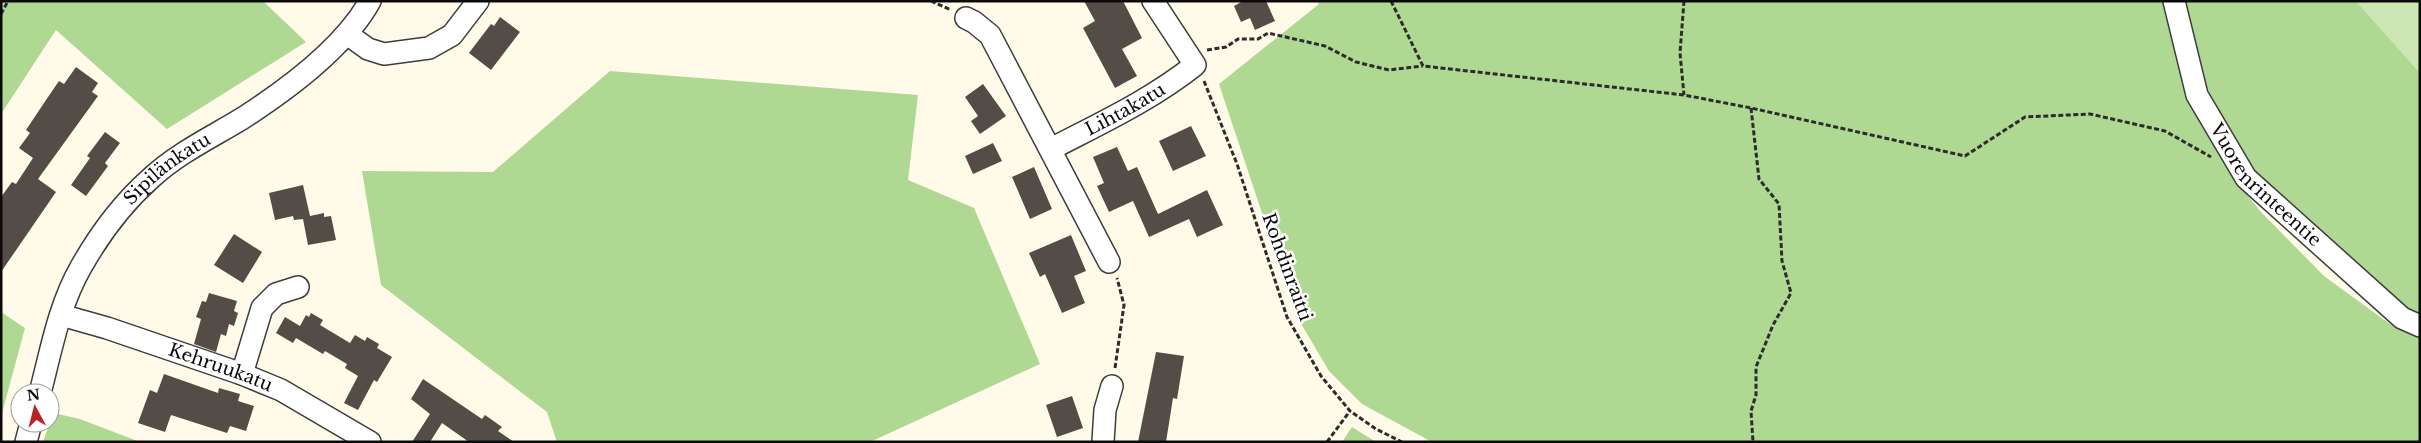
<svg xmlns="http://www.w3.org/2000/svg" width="2421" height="443" viewBox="0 0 2421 443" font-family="'Libre Baskerville',serif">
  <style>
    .green { fill: #cce7b3 }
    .forest { fill: #afd893 }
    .building { fill: #534c47 }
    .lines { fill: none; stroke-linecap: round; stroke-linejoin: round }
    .minor-casing { stroke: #3d3d3d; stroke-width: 24 }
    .path { stroke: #2c2c2c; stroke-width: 3; stroke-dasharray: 5 2.5; stroke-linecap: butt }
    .minor { stroke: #fff; stroke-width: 21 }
    .labels { text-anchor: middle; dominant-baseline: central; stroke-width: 5; stroke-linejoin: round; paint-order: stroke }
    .street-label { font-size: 18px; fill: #0a0a0a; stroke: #fff }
  </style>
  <rect width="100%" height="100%" fill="#fffbe8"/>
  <path class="green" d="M2356,1H2420V73Z"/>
  <path class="forest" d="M1,1H263L306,42L167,129L56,30L1,114Z
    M1317,1H2169L2189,89L2233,177L2261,212L2324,276L2394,327L2420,334V442H1432L1362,404L1329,371L1296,315L1219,84L1319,4Z
    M2185,1H2356L2420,73V316L2411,313L2253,172L2207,88Z
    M610,71L918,95L908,180L974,208L1040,364L870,442H557L547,412L381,285L362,171L493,172Z
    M1,312L25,328L1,417Z
    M53,413L80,419L140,442H43Z
    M1352,427L1376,442H1342Z"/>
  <path class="building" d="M1084,1H1123L1142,38L1122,49L1137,76L1115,88L1083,28L1095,21Z
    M1243,1H1266L1275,21L1255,30L1250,18L1241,22L1234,6Z
    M500,17L520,32L491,70L469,53L491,24L494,26Z
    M76,67L98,83L92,92L98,96L38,179L56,192L1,272V197L12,182L16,184L33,158L19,148L30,133L26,130L46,100L59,81L64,84Z
    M983,84L1006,116L980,134L971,121L978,116L965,97Z
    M1191,126L1206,156L1173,171L1159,141Z
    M105,132L120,143L105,163L108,166L86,196L71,185L90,158L87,156Z
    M993,143L1002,161L973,174L965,156Z
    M1117,147L1128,171L1137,167L1158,214L1207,190L1223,225L1197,237L1189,219L1149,237L1133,201L1109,212L1097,186L1104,183L1093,157Z
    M1034,167L1052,209L1030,219L1012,177Z
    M303,185L310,216L324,213V217L331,216L336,240L308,245L303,219L294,220L293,216L275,220L269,193Z
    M234,234L262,252L243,283L214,265Z
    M1071,235L1086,271L1074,276L1085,303L1062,313L1045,274L1040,277L1029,253Z
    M209,293L237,301L234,311L238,313L234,326L229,324L226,336L221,334L216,352L194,344L201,319L196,317L202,301L206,302Z
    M311,313L323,320L320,325L350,343L355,335L365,341L367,337L379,344L377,348L392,357L377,382L374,380L358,410L344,403L358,376L345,368L347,364L325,351L323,354L296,338L293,343L276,333L285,317L300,326L306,315L309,317Z
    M1156,352L1184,356L1177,399L1173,398L1166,442H1138Z
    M164,374L218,393L219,388L240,394L238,401L254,406L246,431L230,426L227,433L171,415L165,432L138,423L150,390L157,393Z
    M423,379L482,419L485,415L502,427L498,431L514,442H469L442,423L430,442H412L430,414L411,399Z
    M1072,396L1083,428L1057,437L1046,405Z"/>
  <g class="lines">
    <g class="minor-casing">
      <g id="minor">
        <path id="s1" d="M2174,1L2197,95L2246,178L2402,318L2420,326"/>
        <path d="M966,18L974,22L990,35L1109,262"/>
        <path d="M347,34L368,49L384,54L429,48L452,35L478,1"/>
        <path id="s2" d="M1051,149C1101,123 1151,100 1195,65L1153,1"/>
        <path id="s3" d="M61,315L107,328L242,374L281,390L370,442"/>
        <path d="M242,374L262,308L276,294L298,287"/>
        <path id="s4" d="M40,393C51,351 59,305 81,267C99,235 124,202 151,178C178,153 212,137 243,118C288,89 344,48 370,1"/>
        <path d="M26,442L31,423"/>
        <path d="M1103,442L1105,410L1112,386"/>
      </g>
    </g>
    <path class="path" d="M931,1L951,10
      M1391,1L1423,66L1684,95L1751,108L1965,156L2025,117L2090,114L2165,131L2211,157
      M1684,1L1680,53L1684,95
      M1,14L8,1
      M1207,50L1226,47L1238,39H1258L1268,33L1325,46L1356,62L1389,70L1422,66
      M1204,81L1237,164L1287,317L1321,376L1350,411L1376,429L1402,442
      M1751,108L1759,179L1779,204L1782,261L1791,293L1773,325L1756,367V395L1751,411L1753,442
      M1115,368L1124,305L1117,278
      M16,411L20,397
      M1327,442L1350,411"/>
    <use href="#minor" class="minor"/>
  </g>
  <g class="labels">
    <g class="street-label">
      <text stroke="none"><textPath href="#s2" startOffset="84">Lihtakatu</textPath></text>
      <text stroke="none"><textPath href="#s4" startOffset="265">Sipilänkatu</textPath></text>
      <text stroke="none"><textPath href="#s1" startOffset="211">Vuorenrinteentie</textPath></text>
      <text transform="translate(1287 267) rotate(70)">Rohdinraitti</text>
      <text stroke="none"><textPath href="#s3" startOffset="168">Kehruukatu</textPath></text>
    </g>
  </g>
  <rect width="2421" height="443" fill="none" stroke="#0a0a0a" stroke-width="5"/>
  <g transform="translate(35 408) rotate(353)"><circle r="24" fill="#ffffff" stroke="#9d9d9d"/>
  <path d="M0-4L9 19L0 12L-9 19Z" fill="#b82526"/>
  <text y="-8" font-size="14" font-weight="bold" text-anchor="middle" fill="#0a0a0a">N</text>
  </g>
</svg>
